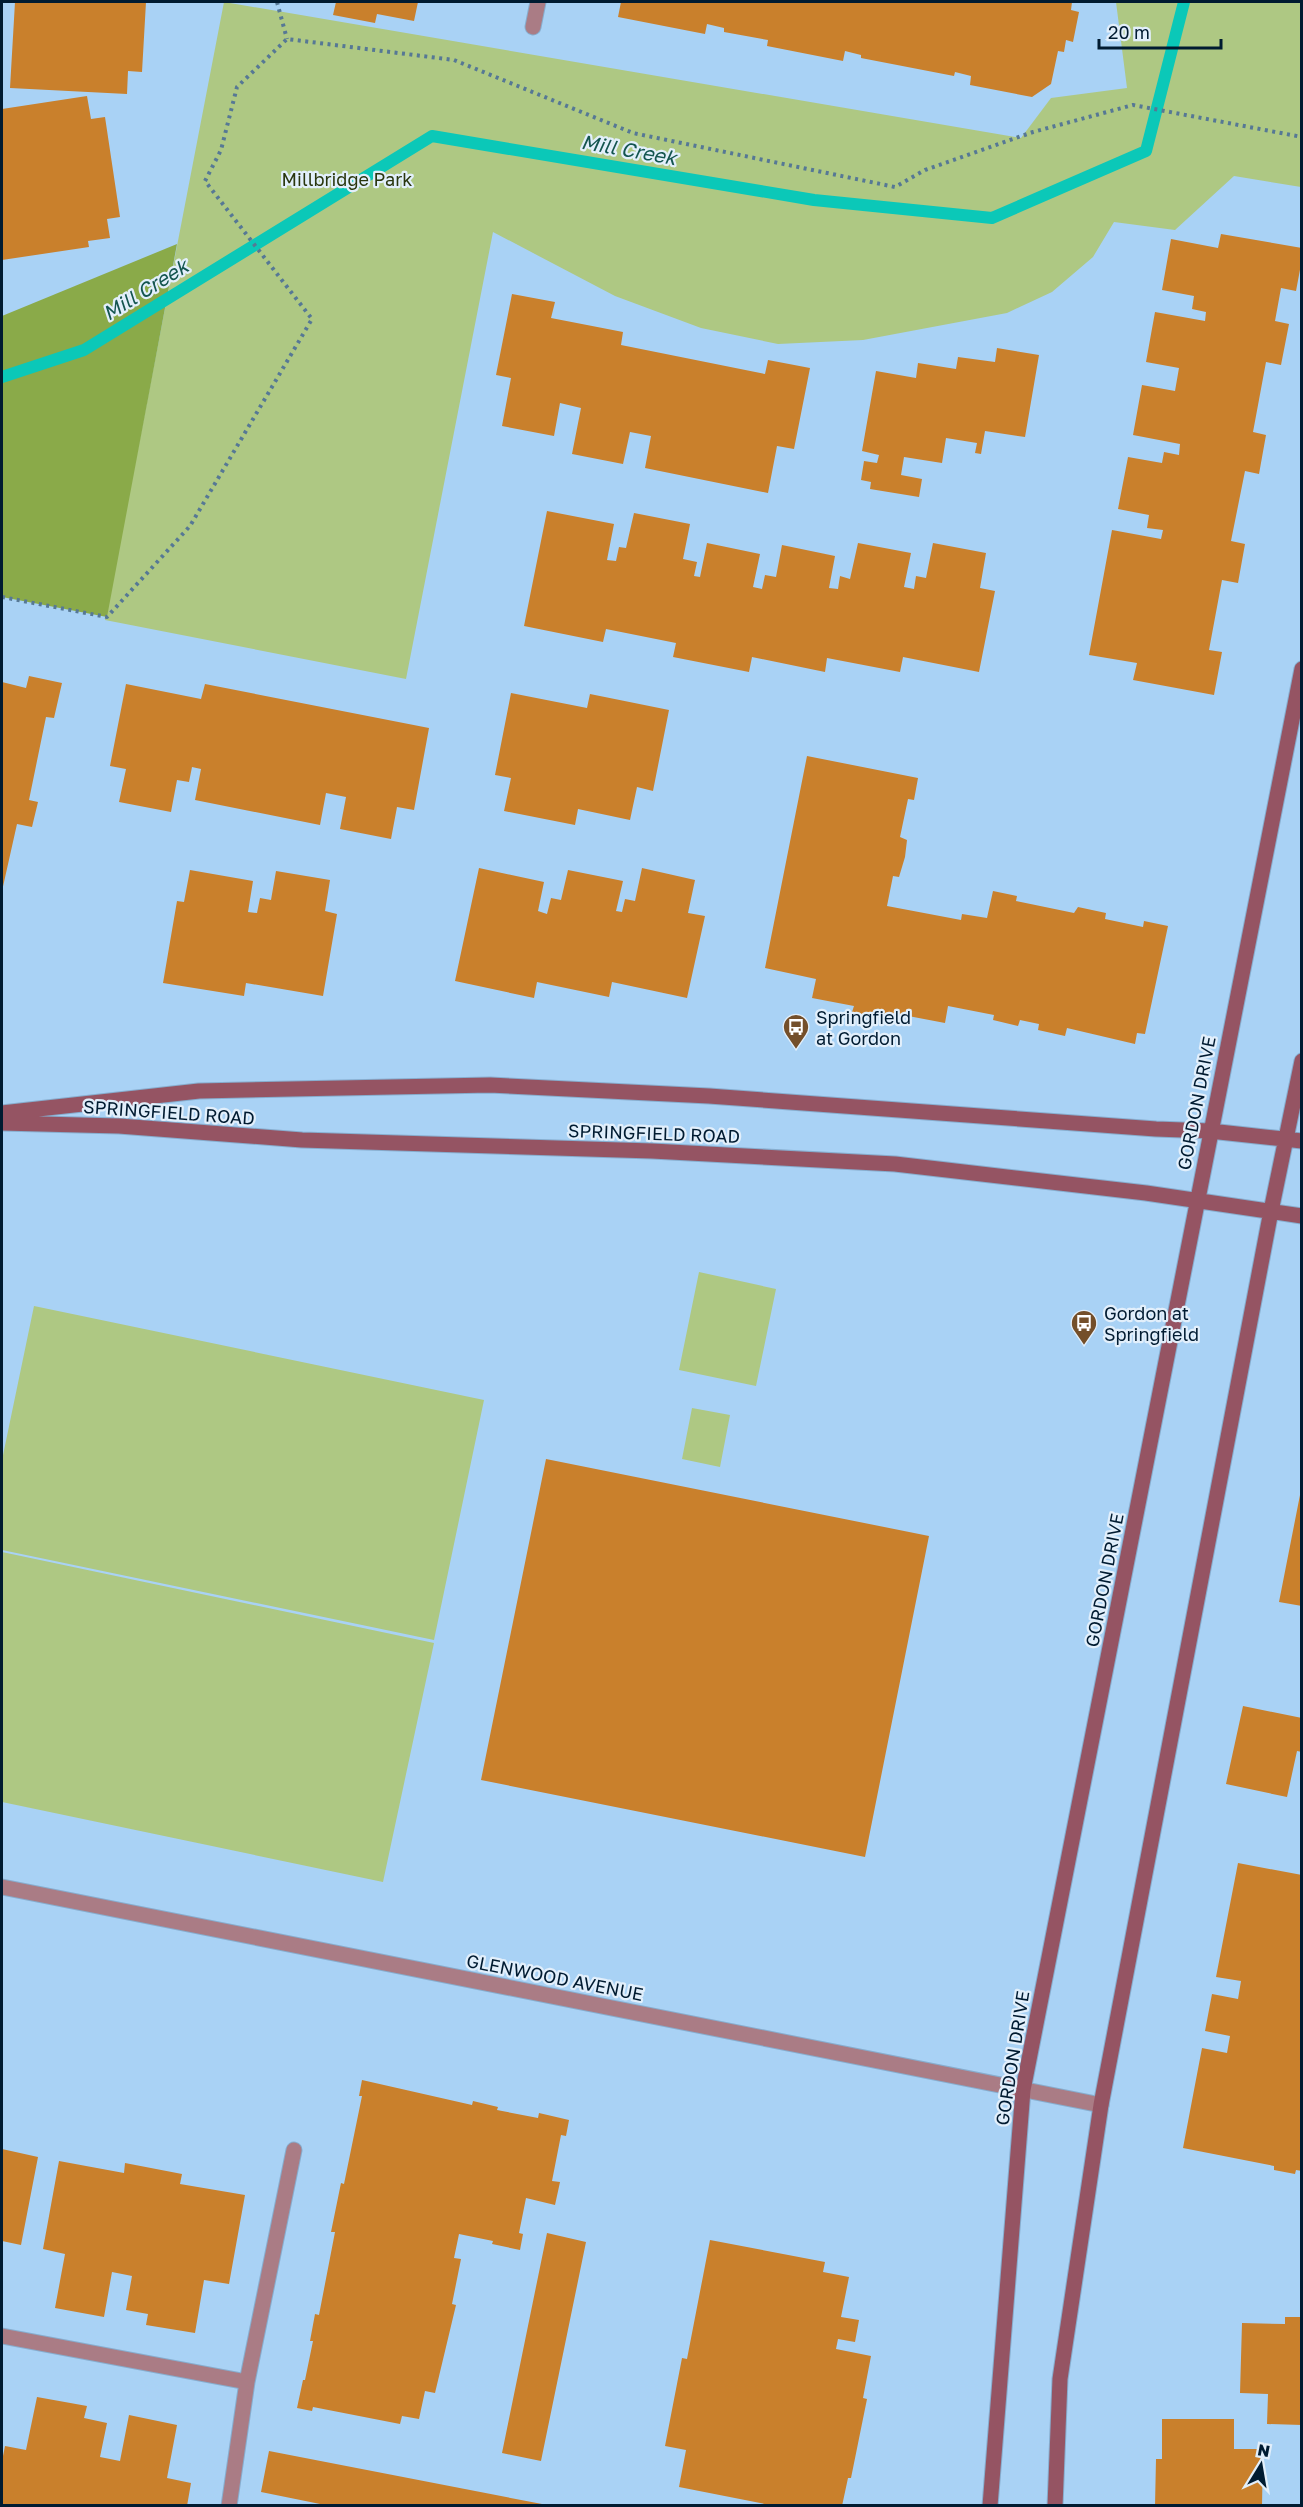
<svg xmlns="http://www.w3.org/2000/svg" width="1303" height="2507" viewBox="0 0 1303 2507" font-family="'Golos Text',sans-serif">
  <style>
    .green { fill: #aec883 }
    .forest { fill: #8aaa49 }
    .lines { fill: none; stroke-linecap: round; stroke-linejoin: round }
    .stream { stroke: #0bc8b8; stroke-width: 12 }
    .building { fill: #c9802c }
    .lane-casing { stroke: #87adce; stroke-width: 17 }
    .street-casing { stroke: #87adce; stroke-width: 17 }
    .secondary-casing { stroke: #87adce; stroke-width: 17 }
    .path { stroke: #567895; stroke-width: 4; stroke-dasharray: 3 4.5; stroke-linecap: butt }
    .lane { stroke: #aa7c85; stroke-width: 15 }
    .street { stroke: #aa7c85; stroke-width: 15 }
    .secondary { stroke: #955463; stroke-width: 15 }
    .labels { text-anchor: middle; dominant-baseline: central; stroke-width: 4.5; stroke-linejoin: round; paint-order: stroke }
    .park-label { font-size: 18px; fill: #29360d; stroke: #e2effb }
    .poi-label { font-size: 18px; fill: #001b31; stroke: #e2effb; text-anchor: start }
    .street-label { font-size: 18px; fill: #001b31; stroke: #e2effb }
    .water-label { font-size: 20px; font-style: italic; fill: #14554f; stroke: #e2effb }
  </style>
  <rect width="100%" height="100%" fill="#a9d2f5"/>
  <path class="green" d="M224,2L1021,138L1051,98L1127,88L1116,2H1301V187L1234,176L1175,230L1114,222L1093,257L1052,292L1007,313L863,340L778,344L701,328L615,296L493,232L406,679L105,620Z
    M699,1272L776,1289L756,1386L679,1370Z
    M34,1306L484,1400L434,1640L2,1550V1460Z
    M692,1408L730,1415L720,1467L682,1459Z
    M2,1552L434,1643L383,1882L2,1802Z"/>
  <path class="forest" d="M177,244L107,617L2,597V316Z"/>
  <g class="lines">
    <path class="stream" d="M2,377L84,350L432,136L814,200L992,218L1146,151L1184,2"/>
  </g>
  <path class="building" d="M15,2H146L142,72L128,71L127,94L10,88Z
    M336,2H418L414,21L377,14L375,23L333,15Z
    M621,2H1072L1071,10L1079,12L1073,42L1066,40L1064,52L1058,51L1051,84L1032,97L970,85L971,76L955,72L954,76L861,58V55L845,51L843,61L767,46L768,40L724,32V28L707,24L705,34L618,17Z
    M87,96L91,119L105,117L120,217L107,219L110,238L88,241L89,247L2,260V109Z
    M1221,234L1302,248V259L1296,291L1281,288L1275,321L1289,324L1281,365L1266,362L1253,432L1266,435L1259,474L1245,471L1231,541L1245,544L1238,583L1222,580L1209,650L1222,652L1214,695L1133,680L1137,663L1089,655L1112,530L1161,539L1163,530L1147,528L1149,515L1118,509L1128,457L1162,463L1164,452L1179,455L1180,444L1133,435L1142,385L1175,391L1179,368L1146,362L1155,312L1205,321L1206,312L1192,309L1194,296L1162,290L1171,239L1218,248Z
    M512,294L555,302L551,318L623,332L621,345L765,374L768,360L810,368L794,449L777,446L768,493L645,468L651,436L630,432L623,464L572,454L581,408L560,403L554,436L502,426L511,378L496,375Z
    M997,348L1039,355L1025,437L985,431L981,454L975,453L977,443L946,438L942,463L904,457L901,475L922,479L919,497L870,489L871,482L861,480L864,461L877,463L879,455L862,451L876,371L916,378L918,363L956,369L958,357L995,362Z
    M547,511L614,524L607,560L616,561L619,547L626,548L634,513L690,524L683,559L697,562L694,576L700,577L707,543L760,554L753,587L762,589L765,575L776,577L782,545L835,556L829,588L838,589L840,576L850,579L858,543L911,553L904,587L914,589L916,576L926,578L933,543L986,553L980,588L995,591L979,672L903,657L900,672L827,658L825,672L752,657L749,672L673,657L676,643L606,629L603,642L524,626Z
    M29,676L62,683L54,718L46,717L29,800L38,802L32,827L17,824L2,891V682L26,688Z
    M126,684L201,699L205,684L429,728L414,810L397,807L391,839L340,829L346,797L326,793L320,825L195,800L201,769L192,767L189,782L177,780L171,812L119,802L126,769L110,766Z
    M511,693L587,708L590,694L669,710L653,791L637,787L630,820L578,809L575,825L504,811L511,778L495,775Z
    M807,756L918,778L914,800L908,799L900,837L907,840L905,857L899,877L893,876L887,906L961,920L962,914L987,918L993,891L1017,896L1016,901L1074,913L1078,907L1106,913L1105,919L1143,927L1144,921L1168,926L1145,1034L1137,1033L1135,1044L1067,1028L1065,1036L1038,1030L1039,1024L1020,1020L1018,1026L993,1020L994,1015L948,1006L945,1023L903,1015L902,1023L852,1012L854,1006L812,998L816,979L765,968Z
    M479,868L544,882L538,911L547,914L551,898L561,900L568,870L623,881L616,911L622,912L625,899L635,901L642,868L695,880L688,913L705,916L687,998L612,982L609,997L537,982L534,998L455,981Z
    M190,870L253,881L248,912L257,913L260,898L271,900L276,871L330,880L325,911L337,914L323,996L246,983L244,996L163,983L177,901L184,902Z
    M546,1459L929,1536L865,1857L481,1780Z
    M1300,1495H1302V1606L1279,1602Z
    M1243,1706L1302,1718L1300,1734H1302V1752L1297,1751L1287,1797L1226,1784Z
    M1238,1863L1302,1875V2171L1296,2170L1295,2174L1274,2170V2166L1183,2148L1202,2048L1227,2053L1230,2036L1205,2031L1212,1994L1238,1999L1241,1981L1216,1977Z
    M362,2080L472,2105L473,2101L498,2107L497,2110L538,2118L539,2113L569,2120L566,2136L561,2135L552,2181L560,2182L555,2205L526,2198L519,2233L523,2234L520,2250L492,2244L493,2241L459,2234L454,2258L461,2259L452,2304L456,2305L435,2393L425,2391L419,2419L402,2416L400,2424L313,2407L312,2411L297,2408L303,2380H305L313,2341H310L315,2314L319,2315L335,2232H331L341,2183L344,2184L362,2096H359Z
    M2,2149L38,2157L21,2245L2,2241Z
    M59,2161L124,2173L125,2163L182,2174L180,2184L245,2195L229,2284L204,2280L195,2333L146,2325L148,2314L126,2310L132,2276L112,2272L104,2317L55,2308L65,2254L43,2249Z
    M547,2233L586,2242L541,2461L502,2453Z
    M710,2240L825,2262L823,2272L849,2277L841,2317L859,2320L855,2342L838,2339L836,2349L871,2356L863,2398L867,2399L851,2478H848L842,2506H775L679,2487L686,2450L665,2446L682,2358L687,2359Z
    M1285,2317H1302V2425L1267,2424L1268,2394L1240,2393L1242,2323L1285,2324Z
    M37,2397L87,2406L84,2418L107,2423L100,2457L120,2461L129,2415L177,2425L167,2478L191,2483L187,2506H2V2461L5,2446L26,2450Z
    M1162,2419H1234V2449H1263L1262,2506H1155L1156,2459H1162Z
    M269,2451L542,2504V2506H330L261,2492Z"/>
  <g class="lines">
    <g class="lane-casing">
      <path id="lane" d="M533,27L538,2
        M2,2336L247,2382
        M229,2506L247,2382L294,2150"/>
    </g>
    <g class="street-casing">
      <path id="street" d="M2,1887L1101,2105"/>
    </g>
    <g class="secondary-casing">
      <path id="secondary" d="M2,1113L199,1091L490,1085L709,1096L1156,1129L1210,1131L1302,1141
        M2,1123L119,1126L302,1140L652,1151L895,1164L1146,1193L1302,1216
        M990,2506L1023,2090L1302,669
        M1055,2506L1060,2379L1101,2105L1271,1211L1302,1061"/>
    </g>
    <path class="path" d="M277,2L287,39
      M2,597L107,617L190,526L312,319L205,181L221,150L237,87L287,39L454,60L633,133L895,187L925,170L1033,132L1133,105L1302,137"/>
    <use href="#lane" class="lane"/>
    <use href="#street" class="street"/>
    <use href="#secondary" class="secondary"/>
  </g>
  <defs>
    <g id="bus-pin" transform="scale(1.35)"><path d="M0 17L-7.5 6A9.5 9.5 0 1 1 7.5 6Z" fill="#744f2a" stroke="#e2effb"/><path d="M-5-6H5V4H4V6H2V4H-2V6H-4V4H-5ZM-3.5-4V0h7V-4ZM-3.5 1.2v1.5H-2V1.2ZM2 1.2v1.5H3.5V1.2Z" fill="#fff"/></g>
  </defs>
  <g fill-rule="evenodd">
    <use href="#bus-pin" x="796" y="1027"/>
    <use href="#bus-pin" x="1084" y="1323"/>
  </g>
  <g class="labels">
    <g class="park-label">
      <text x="347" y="179">Millbridge Park</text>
    </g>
    <g class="poi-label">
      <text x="816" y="1017">Springfield<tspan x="816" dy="21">at Gordon</tspan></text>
      <text x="1104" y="1313">Gordon at<tspan x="1104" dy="21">Springfield</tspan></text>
    </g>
    <g class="street-label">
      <text transform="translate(1196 1103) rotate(-79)">GORDON DRIVE</text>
      <text transform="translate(169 1112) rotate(4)">SPRINGFIELD ROAD</text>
      <text transform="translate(654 1133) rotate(2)">SPRINGFIELD ROAD</text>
      <text transform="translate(1104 1580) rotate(-79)">GORDON DRIVE</text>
      <text transform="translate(555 1977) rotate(11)">GLENWOOD AVENUE</text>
      <text transform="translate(1012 2058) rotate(-81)">GORDON DRIVE</text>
    </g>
    <g class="water-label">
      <text transform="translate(629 149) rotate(10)">Mill Creek</text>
      <text transform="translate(145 289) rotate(-32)">Mill Creek</text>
    </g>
  </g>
  <rect width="1303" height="2507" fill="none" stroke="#001b31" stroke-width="6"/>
  <g transform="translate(1261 2465) rotate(11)" stroke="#e2effb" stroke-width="4.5" paint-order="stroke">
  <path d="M0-4.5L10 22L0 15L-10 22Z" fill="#001b31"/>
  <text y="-9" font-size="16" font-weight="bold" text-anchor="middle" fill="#001b31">N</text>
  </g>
  <path d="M1099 39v9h122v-9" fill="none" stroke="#001b31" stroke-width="3"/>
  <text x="1108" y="39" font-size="18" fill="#001b31" stroke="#e2effb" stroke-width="4.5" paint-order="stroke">20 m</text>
</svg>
